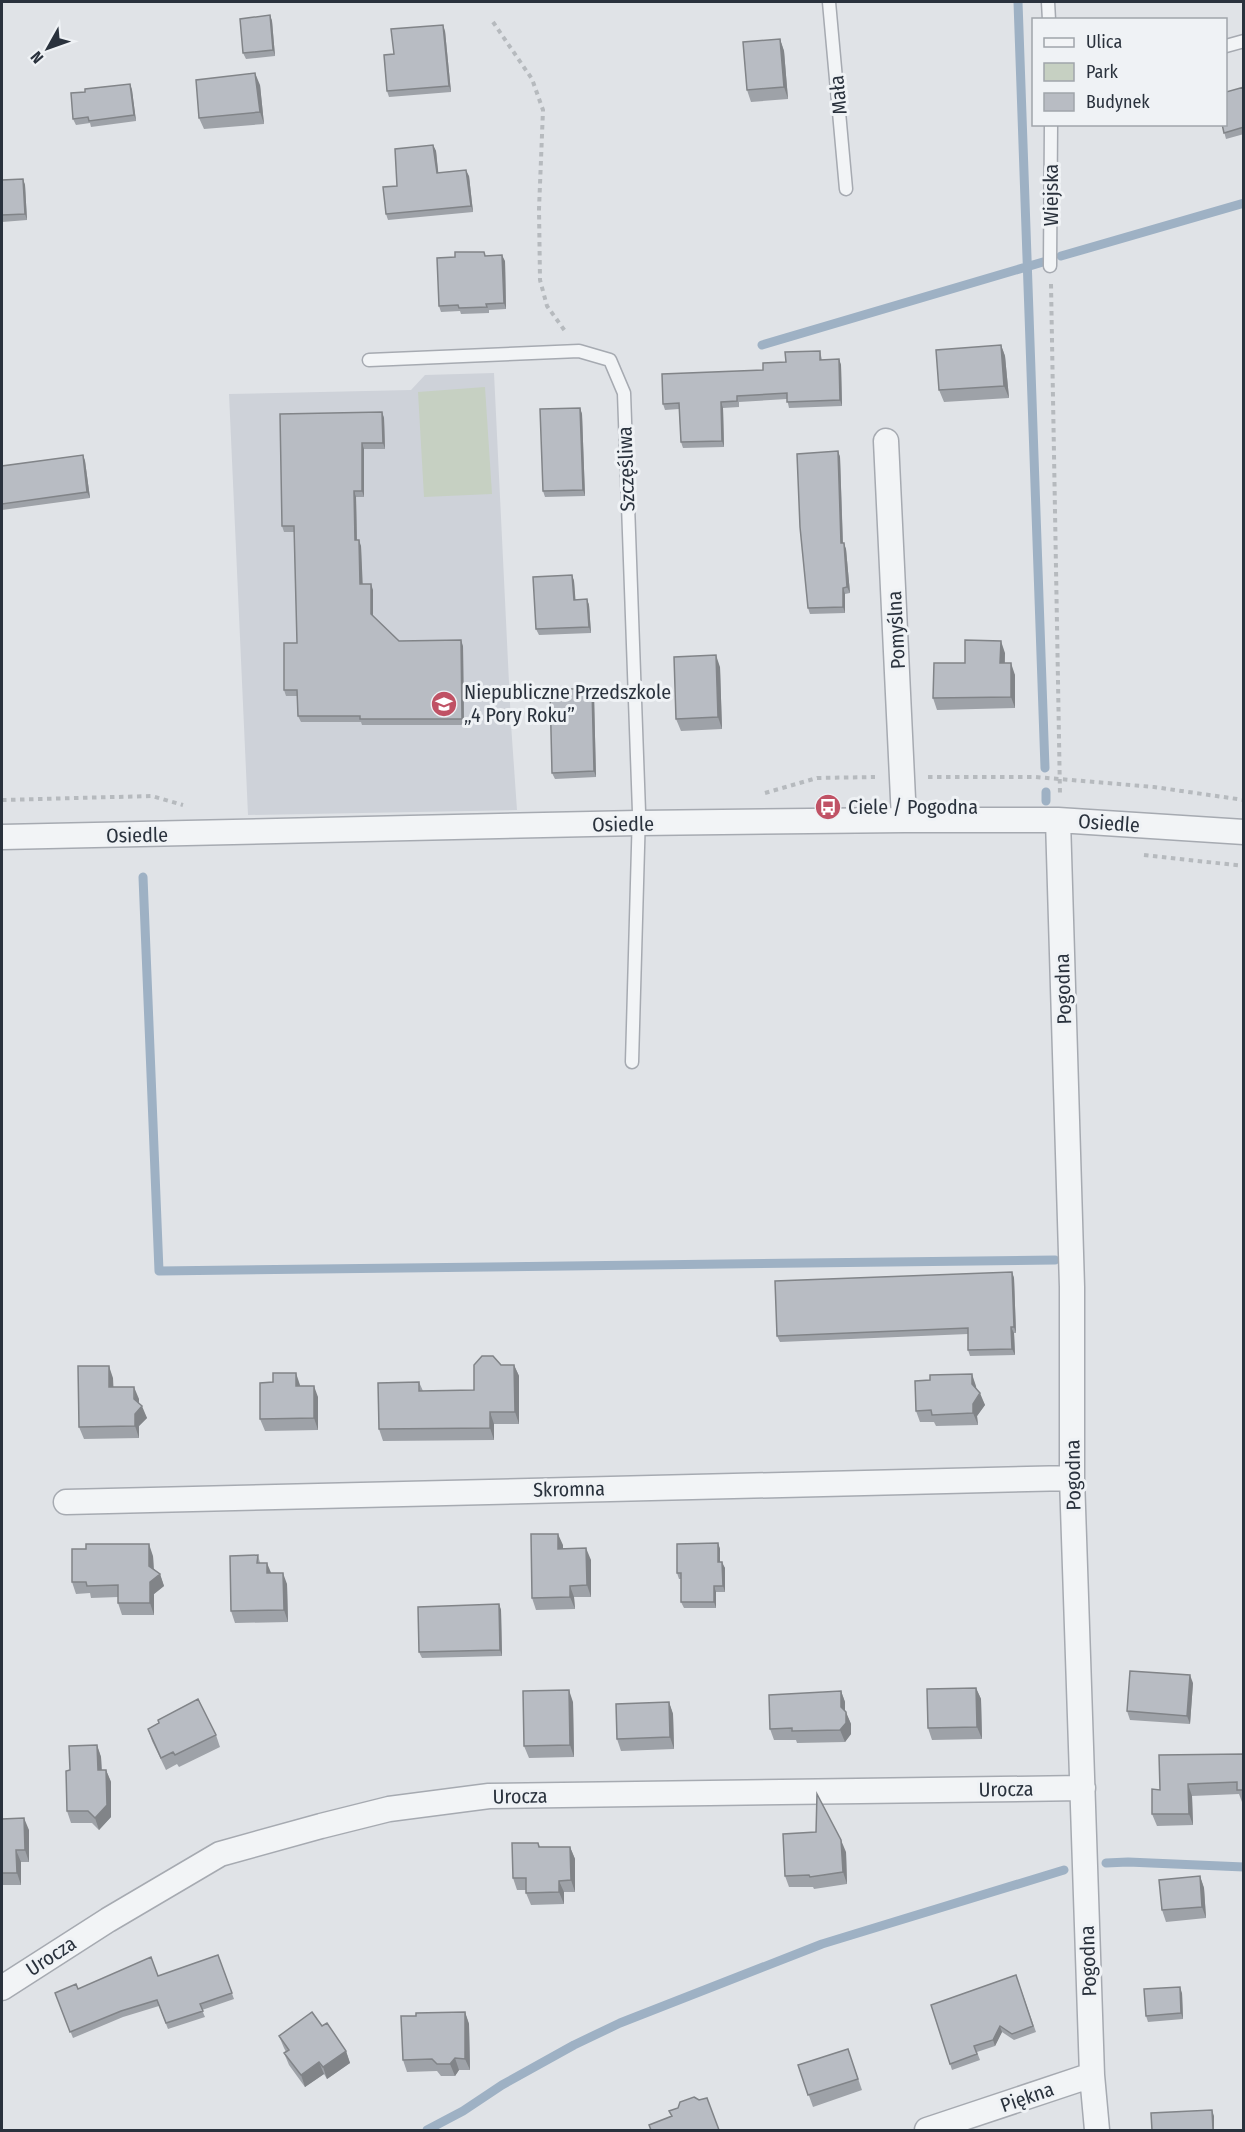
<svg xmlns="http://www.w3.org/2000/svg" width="1245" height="2132" viewBox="0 0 1245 2132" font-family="'Fira Sans Condensed',sans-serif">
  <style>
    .built { fill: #ced2d9 }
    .green { fill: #c6d0c2 }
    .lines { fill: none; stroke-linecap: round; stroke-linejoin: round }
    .stream { stroke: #9eb1c4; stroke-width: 9 }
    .lane-casing { stroke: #a6aab1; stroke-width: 15 }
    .street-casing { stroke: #a6aab1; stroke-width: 27 }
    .path { stroke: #b6babe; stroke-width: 4; stroke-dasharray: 4.5 4.5; stroke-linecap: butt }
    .lane { stroke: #f2f4f6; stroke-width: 12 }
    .street { stroke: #f2f4f6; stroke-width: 24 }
    .wall { fill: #9ea2a8 }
    .shaded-wall { fill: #818488 }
    .building { fill: #b8bcc3; stroke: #818488; stroke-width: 1.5 }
    .labels { text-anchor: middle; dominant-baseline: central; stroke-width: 6; stroke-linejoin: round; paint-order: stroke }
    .street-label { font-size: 20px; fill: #2a323d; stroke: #eff2f5 }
    .poi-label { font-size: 20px; fill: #2a323d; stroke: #eff2f5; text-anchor: start }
  </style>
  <rect width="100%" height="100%" fill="#e0e3e7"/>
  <path class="built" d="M494,373L511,724L517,810L248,815L229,394L411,390L425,375Z"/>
  <path class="green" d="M485,387L492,494L424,497L418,392Z"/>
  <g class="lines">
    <path class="stream" d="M1018,2L1045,768
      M1061,256L1244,203
      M762,345L1043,262
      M1046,792V801
      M143,877L159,1271L1055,1260
      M1106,1863L1128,1862L1244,1867
      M427,2130L463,2111L502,2085L574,2045L620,2023L822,1944L1064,1870"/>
    <g class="lane-casing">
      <path id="lane" d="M829,2L846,189
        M1048,2L1049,20
        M1226,46L1244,41
        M1050,266L1051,124
        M369,360L579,351L610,360L624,393L639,812L632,1062"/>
    </g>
    <g class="street-casing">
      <path id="street" d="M886,441L904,820
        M1058,820L1072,1287V1478L1092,2075L1097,2130
        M2,837L638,823L904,820H1058L1244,832
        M66,1502L1072,1478
        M2,1988L108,1920L220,1854L321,1826L389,1809L489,1796L1083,1788
        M927,2130L1092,2075"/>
    </g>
    <path class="path" d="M493,22L532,79L543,110L539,209L540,280L547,306L565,331
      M1051,284L1060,795
      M928,777H1035L1154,787L1244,800
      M765,793L817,778L875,777
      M2,800L152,796L183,805
      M1144,855L1244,866"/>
    <use href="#lane" class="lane"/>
    <use href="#street" class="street"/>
  </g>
  <path class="wall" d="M270,15L272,21L275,56L246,59L243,53Z
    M445,31L451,92L389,97L387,91L394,54Z
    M780,39L784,51L788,99L751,102L747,90Z
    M130,84L132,90L136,121L91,127L90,123L76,125L73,119L85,92Z
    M260,85L264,124L204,129L199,118Z
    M1244,87V134L1226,139L1222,124Z
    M433,145L436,151L438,173L469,176L473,212L388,220L386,214L397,186Z
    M23,179L25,185L27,220L2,222V180Z
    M486,256L505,261L506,309L489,310V313L461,314L460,311L441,312L439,306Z
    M1001,345L1005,356L1009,398L944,402L939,390Z
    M820,351L822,360L839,359L841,365L842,406L789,408L787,399L739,402V407L723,408L724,447L683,448L681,442L679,409L665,410L663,404Z
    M580,408L582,414L585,496L545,497L543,491Z
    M382,412L384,418L385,449H364V497H356L357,540L361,546L362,584L373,590V616L399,641L463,646L464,725H362L361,722H301L298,716L297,696H286L284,690L297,643L294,532H284L282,526Z
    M838,451L840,457L843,543L846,549L850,593L845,594V613L810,614L808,608Z
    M83,455L85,461L90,498L2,510V466Z
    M572,575L574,581L575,600L587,599L589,605L591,633L539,635L536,629Z
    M1005,653V663L1015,675V708L937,710L933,698L965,663Z
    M720,667L722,729L681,731L676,719Z
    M592,688L594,694L596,777L555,779L552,773Z
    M1012,1272L1014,1278L1016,1333H1014L1015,1355L970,1356L968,1350V1334L780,1342L777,1336Z
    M501,1365H514L519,1376V1424H494V1440L383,1441L379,1429L419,1382L423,1391L474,1390Z
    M113,1378V1387L139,1399V1403L147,1418L139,1426V1438L84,1439L79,1427Z
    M273,1382L300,1385V1386L318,1397V1430L265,1431L260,1419Z
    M976,1386V1388L985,1405L977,1416L978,1425L936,1426L934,1422H920L916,1411Z
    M718,1543L720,1549V1562L725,1568V1592H716V1608H684L681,1602V1579H679L677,1573Z
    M563,1545V1549L591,1560V1597H574L575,1609L536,1610L532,1598Z
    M258,1555L260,1563L271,1573L287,1584L288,1622L235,1623L231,1611Z
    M153,1556L154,1569L160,1574L164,1586L154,1594V1615H122L118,1603V1597L91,1598L90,1593L76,1594L72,1582Z
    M499,1604L501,1610L502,1656L422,1658L419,1652Z
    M1193,1683L1190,1724L1130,1720L1127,1711Z
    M976,1688L981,1699L982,1739L932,1740L928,1728Z
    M841,1691L845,1702V1711L851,1724V1734L845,1742L797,1743L796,1740H774L770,1729Z
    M573,1702L574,1757L529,1758L524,1746Z
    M669,1702L673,1714L674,1749L621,1751L617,1739Z
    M159,1723L216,1735L220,1747L179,1767L177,1764L166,1770L152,1741L148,1729Z
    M97,1745L101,1757L102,1770H106L111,1782V1817L99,1830L92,1823H71L67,1811L70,1770Z
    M1244,1754V1802H1242L1239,1794L1192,1796L1193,1825L1157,1826L1152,1814L1160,1790Z
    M2,1819L29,1830V1862H21V1885H2Z
    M538,1843L540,1847H570L575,1859V1892H564V1904L531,1905L526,1893V1890H517L513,1878Z
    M846,1852L847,1884L814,1889L813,1887H789L785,1876Z
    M1200,1876L1204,1888L1206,1918L1166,1922L1162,1910Z
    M218,1955L234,1999L202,2010L205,2017L168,2029L159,2006L123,2017L73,2038L55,1993L158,1976Z
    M1016,1975L1036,2032L1014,2040L1002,2032L995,2046L977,2052L980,2060L952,2070L931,2005Z
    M1182,1993L1183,2019L1148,2022L1146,2016Z
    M465,2012L469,2024L470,2070H459L455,2076H441L437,2071L407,2072L403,2060Z
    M322,2026L346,2051L350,2063L327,2079L324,2074L305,2087L289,2065L284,2053L286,2052L284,2048L279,2036Z
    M848,2049L862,2090L813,2107L798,2065Z"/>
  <path class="shaded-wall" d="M270,15L272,21L275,56L273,50Z
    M443,25L445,31L451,92L449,86Z
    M780,39L784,51L788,99L784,87Z
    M255,73L260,85L264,124L260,112Z
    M130,84L132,90L136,121L134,115Z
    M433,145L436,151L439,179L437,173Z
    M466,170L469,176L473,212L471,206Z
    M23,179L25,185L27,220L25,214Z
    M502,255L505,261L506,309L504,303Z
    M1001,345L1005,356L1009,398L1004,386Z
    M839,359L841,365L842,406L840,400Z
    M721,402L723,408L724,447L722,441Z
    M580,408L582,414L585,496L583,490Z
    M382,412L384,418L385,449L383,443Z
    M362,443L364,449V497L362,491Z
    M838,451L840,457L843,549L841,543Z
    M83,455L85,461L90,498L87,492Z
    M354,491L356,497L357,546L355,540Z
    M359,540L361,546L363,590L360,584Z
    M844,543L846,549L850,593L847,587Z
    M572,575L574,581L576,606L574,600Z
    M371,584L373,590V620L371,614Z
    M843,588L845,594V613L843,607Z
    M587,599L589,605L591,633L589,627Z
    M461,640L463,646L464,725L462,719Z
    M1001,641L1005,653L1004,675L1000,663Z
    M716,655L720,667L722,729L718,717Z
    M1011,663L1015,675V708L1011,697Z
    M592,688L594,694L596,777L594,771Z
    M1012,1272L1014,1278L1016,1333L1014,1327Z
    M1011,1327L1014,1333L1015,1355L1012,1349Z
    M514,1365L519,1376V1424L515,1412Z
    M109,1366L113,1378L114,1399L109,1387Z
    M296,1373L300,1385L301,1398L296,1386Z
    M972,1374L976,1386L977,1395L972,1384Z
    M314,1386L318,1397V1430L314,1418Z
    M134,1387L139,1399V1410L142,1406L147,1418L139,1426V1438L135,1426Z
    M980,1393L985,1405L977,1416L978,1425L973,1413V1404Z
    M490,1412L494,1424V1440L490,1428Z
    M558,1534L563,1545V1561L558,1549Z
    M718,1543L720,1549V1568L718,1562Z
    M149,1544L153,1556L154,1578L149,1566Z
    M586,1548L591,1560V1597L587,1585Z
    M722,1562L725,1568V1592L723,1586Z
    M267,1563L272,1575L267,1573Z
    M283,1573L287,1584L288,1622L284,1610Z
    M160,1574L164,1586L154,1594V1615L150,1603V1582Z
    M570,1586L574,1597L575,1609L570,1597Z
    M714,1586L716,1592V1608L714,1602Z
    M499,1604L501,1610L502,1656L500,1650Z
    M1190,1675L1193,1683L1190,1724L1187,1716Z
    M976,1688L981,1699L982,1739L977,1727Z
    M569,1690L573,1702L574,1757L570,1745Z
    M841,1691L845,1702V1719L841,1707Z
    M669,1702L673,1714L674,1749L670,1737Z
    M846,1712L851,1724V1734L845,1742L840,1730Z
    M97,1745L101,1757L102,1782L98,1770Z
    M106,1770L111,1782V1817L99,1830L95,1818Z
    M1188,1784L1192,1796L1193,1825L1189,1814Z
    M24,1818L29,1830V1862L25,1850Z
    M841,1840L846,1852L847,1884L843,1872Z
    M570,1847L575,1859V1892L571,1880Z
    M16,1850L21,1862V1885L17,1873Z
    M1200,1876L1204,1888L1206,1918L1202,1907Z
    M559,1881L564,1892V1904L559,1892Z
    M1180,1987L1182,1993L1183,2019L1181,2013Z
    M465,2012L469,2024L470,2070L465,2059Z
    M1000,2026L1002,2032L995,2046L993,2040Z
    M346,2051L350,2063L327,2079L323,2067Z
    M455,2058L459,2070L455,2076L450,2064Z
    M319,2062L324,2074L305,2087L301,2075Z
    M1212,2110L1214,2116V2130H1213Z"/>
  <path class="building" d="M270,15L273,50L243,53L240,19Z
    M443,25L449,86L387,91L384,55L394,54L391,29Z
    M780,39L784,87L747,90L743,42Z
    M255,73L260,112L199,118L196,80Z
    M130,84L134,115L89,121L88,117L73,119L71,93L85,92V89Z
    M1244,87V127L1224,133L1222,124H1226V92Z
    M433,145L437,173L466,170L471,206L386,214L383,187L397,186L395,149Z
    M23,179L25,214L2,215V180Z
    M455,252H484L485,256L502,255L504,303L486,304L487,307L459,308L458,305L439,306L437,258L455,257Z
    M1001,345L1004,386L939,390L936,350Z
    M820,351V360L839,359L840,400L787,402V393L737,396V401L721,402L722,441L681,442L679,403L663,404L662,374L763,370V363L786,362L785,352Z
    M580,408L583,490L543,491L540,409Z
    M382,412L383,443H362V491H354L355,540H359L360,584H371V614L399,641L461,640L462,719H360V716H298L297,690H284V643H297L294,526H282L280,414Z
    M838,451L841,543H844L847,587L843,588V607L808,608L800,527L797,454Z
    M83,455L87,492L2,504V466Z
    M572,575L574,600L587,599L589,627L536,629L533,577Z
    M965,640L1001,641L1000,663H1011V697L933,698L934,663H965Z
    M716,655L718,717L676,719L674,657Z
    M592,688L594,771L552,773L550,690Z
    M1012,1272L1014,1327H1011L1012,1349L968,1350V1328L777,1336L775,1281Z
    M482,1356H493L501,1365H514L515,1412H490V1428L379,1429L378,1383L419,1382V1391L474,1390V1365Z
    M78,1366H109V1387H134V1399L142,1406L135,1414V1426L79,1427Z
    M273,1373H296V1386H314V1418L260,1419V1383L273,1382Z
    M972,1374V1384L980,1393L973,1404V1413L932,1415L931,1410L916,1411L915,1381L930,1380V1375Z
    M531,1534H558V1549L586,1548L587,1585L570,1586V1597L532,1598Z
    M718,1543V1562H722L723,1586H714V1602H681V1573H677V1544Z
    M86,1544H149V1566L160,1574L150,1582V1603H118V1585L87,1586L86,1582H72V1549H86Z
    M258,1555L257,1563H267V1573H283L284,1610L231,1611L230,1556Z
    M499,1604L500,1650L419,1652L418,1607Z
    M1130,1671L1190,1675L1187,1716L1127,1711Z
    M976,1688L977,1727L928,1728L927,1689Z
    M569,1690L570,1745L524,1746L523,1691Z
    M841,1691V1707L846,1712V1723L840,1730L792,1731V1728L770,1729L769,1695Z
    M198,1699L216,1735L175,1755L173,1752L161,1758L148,1729L159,1723L158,1720Z
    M669,1702L670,1737L617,1739L616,1704Z
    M97,1745L98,1770H106L107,1805L95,1818L88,1811H67L66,1771L70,1770L69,1746Z
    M1244,1754V1790H1237V1782L1188,1784L1189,1814H1152V1789L1160,1790L1159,1755Z
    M817,1794L841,1840L843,1872L810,1877L809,1875L785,1876L783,1834L816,1832Z
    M24,1818L25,1850H16L17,1873H2V1819Z
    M512,1843H538L539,1847H570L571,1880L559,1881V1892L526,1893V1878H513Z
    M1200,1876L1202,1907L1162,1910L1159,1880Z
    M218,1955L232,1993L200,2004L203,2011L166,2023L157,2000L121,2011L70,2032L55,1993L76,1984L78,1989L151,1957L158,1976Z
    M1016,1975L1033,2026L1012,2034L1000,2026L993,2040L974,2046L977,2054L950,2064L931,2005Z
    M1180,1987L1181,2013L1146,2016L1144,1989Z
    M312,2012L322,2026L327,2023L346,2051L323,2067L319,2062L301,2075L284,2053L289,2050L279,2036Z
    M465,2012V2059L455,2058L450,2064H437L432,2059L403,2060L401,2016H416V2013Z
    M848,2049L858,2079L808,2095L798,2065Z
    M694,2097L699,2100L707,2098L719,2130H651L649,2125L672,2116L669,2111L678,2108L680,2102Z
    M1212,2110L1213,2130H1152L1151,2113Z"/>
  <defs>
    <g id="school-disc" transform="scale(1.35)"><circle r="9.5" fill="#c05265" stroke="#eff2f5"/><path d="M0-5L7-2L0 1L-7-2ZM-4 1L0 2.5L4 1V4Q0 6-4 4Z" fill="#fff"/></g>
    <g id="bus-disc" transform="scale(1.35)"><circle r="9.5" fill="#c05265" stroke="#eff2f5"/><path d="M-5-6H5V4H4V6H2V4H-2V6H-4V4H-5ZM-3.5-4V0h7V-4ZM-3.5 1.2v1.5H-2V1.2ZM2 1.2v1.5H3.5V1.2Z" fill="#fff"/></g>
  </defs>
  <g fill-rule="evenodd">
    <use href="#school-disc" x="444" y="704"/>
    <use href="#bus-disc" x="828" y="807"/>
  </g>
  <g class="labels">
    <g class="street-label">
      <text transform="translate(838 95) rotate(-95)">Mała</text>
      <text transform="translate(1051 195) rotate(-90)">Wiejska</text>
      <text transform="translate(626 469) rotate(-92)">Szczęśliwa</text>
      <text transform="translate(896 630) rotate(-93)">Pomyślna</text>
      <text transform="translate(1109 823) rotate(4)">Osiedle</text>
      <text transform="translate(623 824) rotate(-1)">Osiedle</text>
      <text transform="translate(137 835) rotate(-1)">Osiedle</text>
      <text transform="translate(1063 989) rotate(-92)">Pogodna</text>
      <text transform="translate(1073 1475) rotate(-91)">Pogodna</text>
      <text transform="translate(569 1489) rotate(-1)">Skromna</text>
      <text transform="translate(1006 1789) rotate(-1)">Urocza</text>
      <text transform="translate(520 1796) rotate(-1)">Urocza</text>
      <text transform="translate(51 1956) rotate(-33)">Urocza</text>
      <text transform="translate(1088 1961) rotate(-92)">Pogodna</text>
      <text transform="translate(1027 2097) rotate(-19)">Piękna</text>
    </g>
    <g class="poi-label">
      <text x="464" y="692">Niepubliczne Przedszkole<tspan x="464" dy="23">„4 Pory Roku”</tspan></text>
      <text x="848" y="807">Ciele / Pogodna</text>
    </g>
  </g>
  <rect width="1245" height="2132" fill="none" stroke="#2a323d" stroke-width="6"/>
  <rect x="1032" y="18" width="195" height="108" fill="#eff2f5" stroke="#a0a5ab" stroke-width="1.5"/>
  <rect x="1044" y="38" width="30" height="9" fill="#f2f4f6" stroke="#a0a5ab" stroke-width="1.5"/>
  <text x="1086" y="48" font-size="18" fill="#2a323d">Ulica</text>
  <rect x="1044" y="63" width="30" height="18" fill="#c6d0c2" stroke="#a0a5ab" stroke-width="1.5"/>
  <text x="1086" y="78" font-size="18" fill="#2a323d">Park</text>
  <rect x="1044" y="93" width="30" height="18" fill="#b8bcc3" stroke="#a0a5ab" stroke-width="1.5"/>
  <text x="1086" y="108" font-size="18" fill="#2a323d">Budynek</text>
  <g transform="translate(48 48) rotate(230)" stroke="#eff2f5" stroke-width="4.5" paint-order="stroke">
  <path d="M0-4.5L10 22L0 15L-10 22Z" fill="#2a323d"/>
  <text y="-9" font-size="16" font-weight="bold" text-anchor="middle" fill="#2a323d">N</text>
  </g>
</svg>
